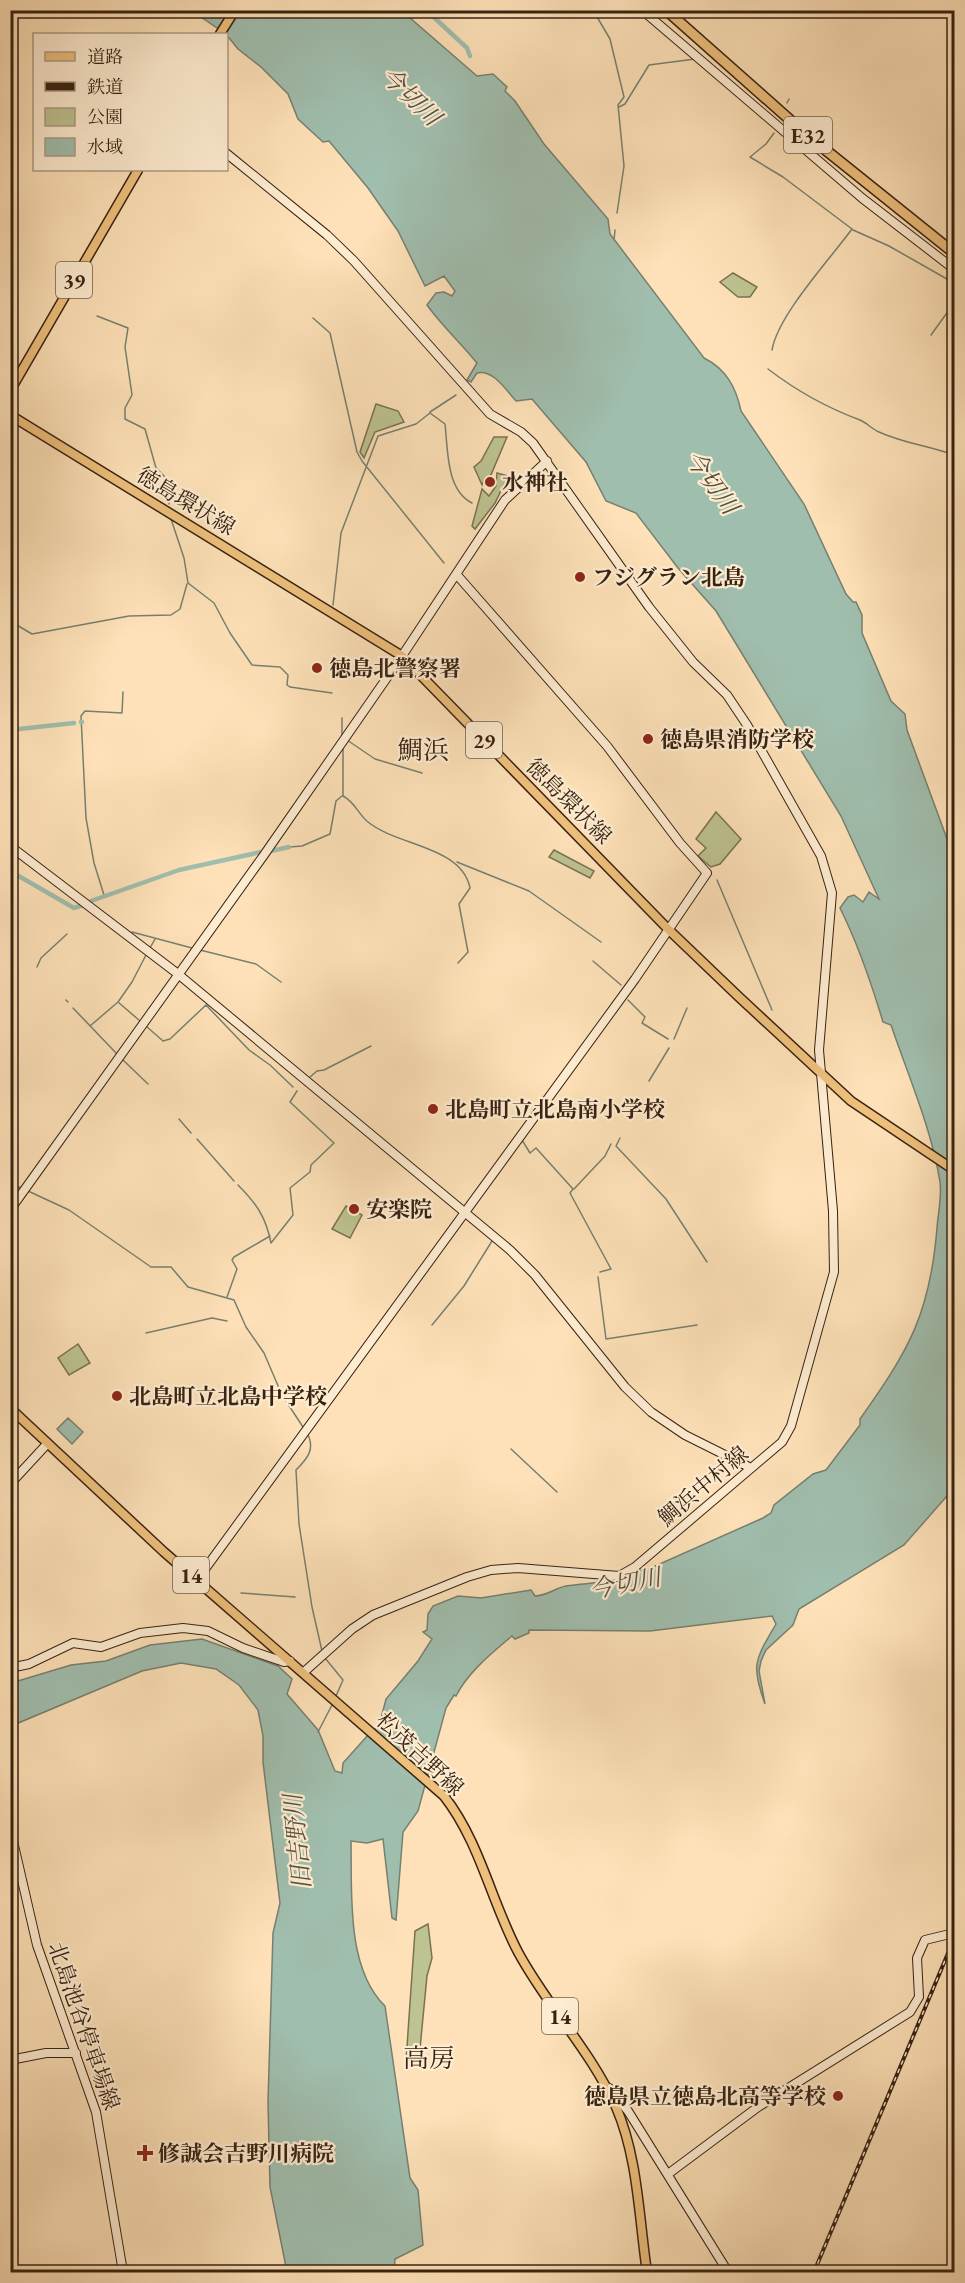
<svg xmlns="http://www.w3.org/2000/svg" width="965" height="2283" viewBox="0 0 965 2283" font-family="'EB Garamond','Noto Serif JP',serif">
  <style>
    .green { fill: #bdc391; stroke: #7a7252; stroke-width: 1.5 }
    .water { fill: #a0beae; stroke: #768070; stroke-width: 1.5 }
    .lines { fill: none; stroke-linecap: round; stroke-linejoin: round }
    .stream { stroke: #768070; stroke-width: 1.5 }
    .canal { stroke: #a0beae; stroke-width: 4.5 }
    .secondary-casing { stroke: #372212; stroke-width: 10 }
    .primary-casing { stroke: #372212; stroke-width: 11 }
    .highway-casing { stroke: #372212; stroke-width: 12 }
    .secondary { stroke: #feecd1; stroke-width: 8 }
    .primary { stroke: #efc07c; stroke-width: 8 }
    .highway { stroke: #efc07c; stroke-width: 9 }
    .rail-casing { stroke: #372212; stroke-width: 4 }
    .rail { stroke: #feecd1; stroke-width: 1.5; stroke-dasharray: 4.5; stroke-linecap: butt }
    .poi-dot { fill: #8f2418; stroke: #feecd1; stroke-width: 2 }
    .labels { text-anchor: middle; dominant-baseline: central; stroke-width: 4.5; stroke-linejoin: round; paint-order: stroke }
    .shield { fill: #feecd1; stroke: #735f4b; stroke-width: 1.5 }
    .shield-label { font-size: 21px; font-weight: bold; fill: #372212 }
    .poi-label { font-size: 22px; font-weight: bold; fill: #372212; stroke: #feecd1; text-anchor: start }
    .street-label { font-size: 22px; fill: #372212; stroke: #feecd1 }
    .water-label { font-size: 24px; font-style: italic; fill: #565141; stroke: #feecd1 }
    .quarter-label { font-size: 26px; fill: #372212; stroke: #feecd1 }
  </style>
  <rect width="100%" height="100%" fill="#fee1b8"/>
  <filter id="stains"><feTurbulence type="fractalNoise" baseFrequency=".00333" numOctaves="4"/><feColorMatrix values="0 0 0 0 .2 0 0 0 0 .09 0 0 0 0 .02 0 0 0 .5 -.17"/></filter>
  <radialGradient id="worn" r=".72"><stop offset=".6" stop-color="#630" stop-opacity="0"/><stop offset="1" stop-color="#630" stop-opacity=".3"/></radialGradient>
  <path class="green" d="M733,273L757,287L750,297H738L720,282Z
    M376,404L398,411L404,422L375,432L364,458L360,452Z
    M494,437H507L490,477L485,478L482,485L474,467L481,461Z
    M497,473L508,476L495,503L475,529L472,526L482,489L489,496L496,486Z
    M716,812L741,839L720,864L711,867L698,856L706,848L696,839Z
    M554,850L594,871L590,878L549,857Z
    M346,1206L362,1215L350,1238L332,1229Z
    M78,1344L90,1363L69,1375L58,1358Z
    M428,1924L432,1958L427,1976L419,2059L406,2061L415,1931Z"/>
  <path class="water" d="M192,11H402L477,76L493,74L507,87L505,91L515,101L544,144L608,219L610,234L704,358C726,369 736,387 741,411L804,504L846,594L853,602H856L862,615V633L891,701L905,714L907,730L954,858V1488L904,1545L799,1609L793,1625L766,1650L761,1661L759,1671L765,1704C750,1663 756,1659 776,1624L772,1616L650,1631L529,1630V1633L515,1639L512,1636C492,1653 468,1672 456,1696L454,1695L446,1708L418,1811L403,1832L396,1920L392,1918L383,1839L367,1843L351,1841C352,1893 346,1968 385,2006L410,2178L418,2190L423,2245L395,2259L394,2272H287L270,2187L268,2102L273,1933L280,1903L263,1762V1736L258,1710L239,1685L216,1669L181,1663L142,1671L11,1726V1683L71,1665L106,1661L150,1645L202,1639L278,1666L292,1679L287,1694L318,1730L335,1771L342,1773L343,1763L368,1735L379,1726L386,1699L418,1661L432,1639L423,1632L427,1630L428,1614L433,1606L458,1596L481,1598L531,1590L535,1596C547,1596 555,1588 566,1586C593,1582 616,1584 639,1570L644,1571L763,1518L771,1513L774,1505L813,1474L826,1470L860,1425V1419C909,1350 930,1314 937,1228C938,1214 942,1196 940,1182C932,1130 908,1075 891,1025L883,1022C871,982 858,944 840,908L848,897L854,895L863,902L869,892L879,899L841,816L716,611L678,568L636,513L606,501L586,462L532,399L516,401C506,390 493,369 477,373L471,382L467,380L477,363C461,343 442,326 427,305L436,293L444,292L452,296L455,291L444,276L425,286L398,231L368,188L329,141L323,142L298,119L288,94L261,67L238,49L226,34Z
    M68,1418L83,1432L72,1444L57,1429Z"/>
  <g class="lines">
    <path class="stream" d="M593,10L610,39L624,97L618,105L624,166L617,213
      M787,103L789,99
      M619,107L625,104L649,65L695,59
      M853,230L889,246L954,283
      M614,240L615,230
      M97,316L128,328L125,347L132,395L125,408V419L145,429L156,468L165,477L169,504
      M313,318L330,333L357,452L362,461L444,563
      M931,335L954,303
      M772,350C778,315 830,259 852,229L783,177L750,157L766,144L774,133
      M768,369C798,392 825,407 860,420C867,423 872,429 879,432C903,443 930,446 954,455
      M430,412L456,395
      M171,519L184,558L188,583L214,603L230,633L252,665L280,667L288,675L287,685L290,687L332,693
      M333,605L341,533L378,436L416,424L430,413L445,424C448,450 446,490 472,503
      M10,621L32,634L129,616L171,615L180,609L187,584
      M342,738V718
      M347,740L375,759L422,773
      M343,749V796C355,802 358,814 368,822C397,846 462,846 470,888L459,904L468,952L458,963
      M289,847L302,846L330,834L336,801L342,796
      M457,862L529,891L601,942
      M717,880L772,1010
      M104,895L94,863L86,818L81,716L85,711L122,713L123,692
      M132,932L192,948
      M150,948L155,939
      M200,950L256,964L281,982
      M593,961L621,985
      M37,967L41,958L67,934
      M66,1000L68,1002
      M628,1000L645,1017L642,1023L668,1039
      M118,1002L140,1021
      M73,1008L117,1054
      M90,1026L118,1002L132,982L146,955
      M146,1026L163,1041L170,1039L206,1005L249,1050L270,1065L293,1087
      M674,1039L687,1008
      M123,1060L148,1084
      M310,1077L317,1071L324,1070L371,1046
      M649,1081L669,1048
      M179,1119L191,1133
      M620,1138L616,1146L666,1199L707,1262
      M197,1139L234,1181
      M522,1140L530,1153L536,1148L573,1189L570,1193L611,1269L600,1272
      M10,1183L21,1188
      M238,1185C256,1203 266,1217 271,1243L293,1215L290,1188L310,1172L311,1165L334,1143L290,1102L297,1091
      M574,1189L605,1156L611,1144
      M28,1191L69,1210L151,1267H171L188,1287L234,1300L246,1327L264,1353L282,1395L303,1427
      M598,1277L606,1339L697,1325
      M227,1297L237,1269L232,1260L234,1257L270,1236
      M432,1325L464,1286L492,1241
      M146,1333L212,1318L227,1321
      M307,1433C316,1449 307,1459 296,1470L299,1524L312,1607L322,1651
      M511,1449L557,1492
      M241,1593L295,1597
      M325,1658L343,1680L336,1696
      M318,1732L333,1703"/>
    <path class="canal" d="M426,10L467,48L470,56
      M81,722H82
      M10,730L74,723
      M271,851L289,847
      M10,871L74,908L83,905
      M91,901L179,870L261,852"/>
    <g class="secondary-casing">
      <path id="secondary" d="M642,10L862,198L954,269
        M226,153L327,235L354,261L490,414L521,432L533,443L649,607L693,662L727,695L747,725L821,856L832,893L819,1050L833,1211L834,1272L791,1426L782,1442L635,1567L619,1576L518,1568L491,1570L467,1577L373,1615L352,1629L304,1672
        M10,846L178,974L510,1250L535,1275L625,1387L651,1412L685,1435L751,1468
        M10,1210L264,855L402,656L505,500L547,461
        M10,1484L47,1444
        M197,1580L635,979L707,873L680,843L607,746L457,575
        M10,1668L29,1664L73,1643L101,1647L140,1633L183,1628L208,1631L243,1648L284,1662L290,1661
        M10,1828L37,1945L96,2112L123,2272
        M10,2060L46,2053H76
        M609,2088L628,2111L728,2272
        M668,2174L758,2107L910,2012L919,1997L917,1958L925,1940L954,1933"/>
    </g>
    <g class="primary-casing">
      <path id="primary" d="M220,34L235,10
        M10,391L138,170
        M10,415L402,656L669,930L739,997L851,1101L954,1170
        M10,1408L164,1552L444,1796C480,1842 491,1901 518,1952C547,2006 591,2051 616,2107C638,2157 639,2219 647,2272"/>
    </g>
    <g class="highway-casing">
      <path id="highway" d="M666,10L807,135L954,253"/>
    </g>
    <use href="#secondary" class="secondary"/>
    <use href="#primary" class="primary"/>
    <use href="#highway" class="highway"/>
    <g class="rail-casing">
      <path id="rail" d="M814,2272L954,1939"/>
    </g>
    <use href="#rail" class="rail"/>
  </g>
  <g class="poi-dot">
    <circle cx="490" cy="482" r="6"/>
    <circle cx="580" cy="577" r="6"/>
    <circle cx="317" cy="668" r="6"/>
    <circle cx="648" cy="739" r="6"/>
    <circle cx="433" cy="1109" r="6"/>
    <circle cx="354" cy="1209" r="6"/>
    <circle cx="117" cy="1396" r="6"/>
    <circle cx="838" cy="2096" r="6"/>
    <path d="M142 2144h6v6h6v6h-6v6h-6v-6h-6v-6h6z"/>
  </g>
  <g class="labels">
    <g class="shield">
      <rect x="784" y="117" width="48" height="36" rx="4.5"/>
      <rect x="56" y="262" width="36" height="36" rx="4.5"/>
      <rect x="466" y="722" width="36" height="36" rx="4.5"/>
      <rect x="173" y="1557" width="36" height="36" rx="4.5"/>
      <rect x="542" y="1998" width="36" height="36" rx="4.5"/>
    </g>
    <g class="shield-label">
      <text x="808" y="135">E32</text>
      <text x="74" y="280">39</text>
      <text x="484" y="740">29</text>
      <text x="191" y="1575">14</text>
      <text x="560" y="2016">14</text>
    </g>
    <g class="poi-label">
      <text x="502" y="482">水神社</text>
      <text x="592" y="577">フジグラン北島</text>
      <text x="329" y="668">徳島北警察署</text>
      <text x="660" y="739">徳島県消防学校</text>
      <text x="445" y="1109">北島町立北島南小学校</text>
      <text x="366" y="1209">安楽院</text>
      <text x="129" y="1396">北島町立北島中学校</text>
      <text x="826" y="2096" text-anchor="end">徳島県立徳島北高等学校</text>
      <text x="158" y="2153">修誠会吉野川病院</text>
    </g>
    <g class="street-label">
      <text transform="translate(186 501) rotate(31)">徳島環状線</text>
      <text transform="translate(569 801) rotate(45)">徳島環状線</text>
      <text transform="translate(703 1486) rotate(-40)">鯛浜中村線</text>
      <text transform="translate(420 1754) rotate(43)">松茂吉野線</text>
      <text transform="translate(84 2026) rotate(71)">北島池谷停車場線</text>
    </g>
    <g class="water-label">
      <text transform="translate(411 96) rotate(44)">今切川</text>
      <text transform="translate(712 482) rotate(54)">今切川</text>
      <text transform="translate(625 1583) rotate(-11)">今切川</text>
      <text transform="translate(297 1842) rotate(-96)">旧吉野川</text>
    </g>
    <g class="quarter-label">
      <text x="423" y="750">鯛浜</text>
      <text x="429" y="2058">高房</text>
    </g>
  </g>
  <rect width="965" height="2283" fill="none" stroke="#fee1b8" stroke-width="36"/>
  <rect x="12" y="12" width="941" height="2259" fill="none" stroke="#372212" stroke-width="3"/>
  <rect x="18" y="18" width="929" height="2247" fill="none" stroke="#372212" stroke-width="1.5"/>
  <rect x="33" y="33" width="195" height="138" fill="#feecd1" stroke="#ae9b85" stroke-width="1.5"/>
  <rect x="45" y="52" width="30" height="9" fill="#efc07c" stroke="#ae9b85" stroke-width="1.5"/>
  <text x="87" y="63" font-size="18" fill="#372212">道路</text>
  <rect x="45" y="82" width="30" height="9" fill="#372212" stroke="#ae9b85" stroke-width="1.5"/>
  <text x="87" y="93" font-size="18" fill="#372212">鉄道</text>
  <rect x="45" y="108" width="30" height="18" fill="#bdc391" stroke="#ae9b85" stroke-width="1.5"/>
  <text x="87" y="123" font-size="18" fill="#372212">公園</text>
  <rect x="45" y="138" width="30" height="18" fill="#a0beae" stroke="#ae9b85" stroke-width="1.5"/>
  <text x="87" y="153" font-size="18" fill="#372212">水域</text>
  <rect width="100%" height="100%" filter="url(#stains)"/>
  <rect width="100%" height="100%" fill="url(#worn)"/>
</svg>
